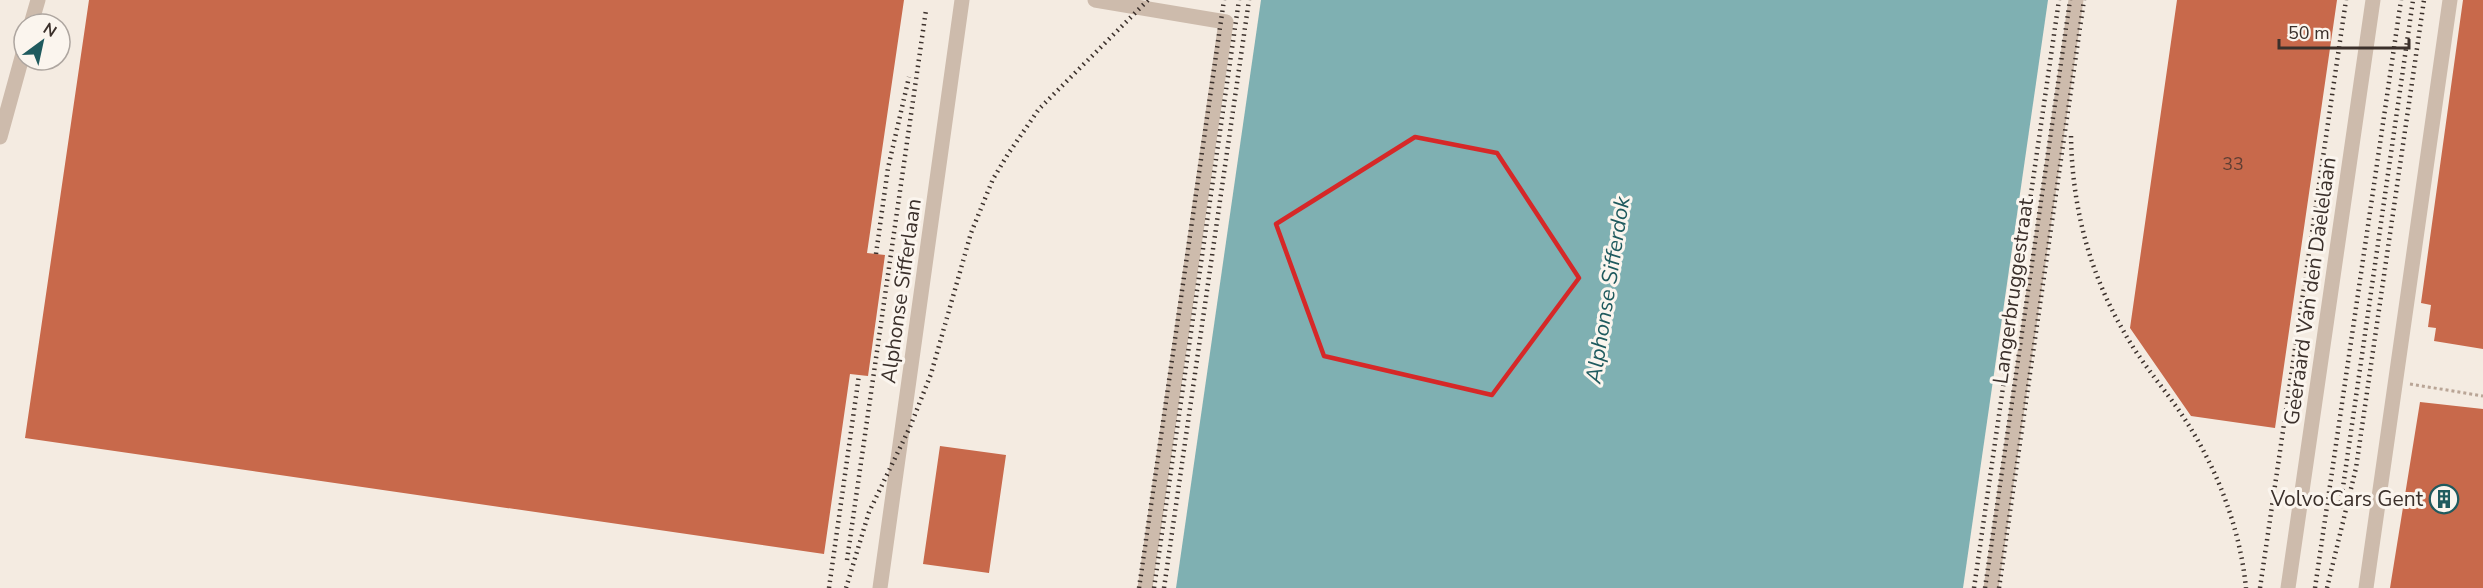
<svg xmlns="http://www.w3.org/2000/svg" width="2483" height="588" viewBox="0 0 2483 588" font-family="'Nunito Sans',sans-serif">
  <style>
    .water { fill: #7fb0b2 }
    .building { fill: #c8694b }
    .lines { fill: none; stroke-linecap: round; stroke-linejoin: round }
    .path { stroke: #b9a596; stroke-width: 3; stroke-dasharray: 3 3; stroke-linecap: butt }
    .minor { stroke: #cdbbac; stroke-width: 15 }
    .rail { stroke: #3b302b; stroke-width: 4.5; stroke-dasharray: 1.5 4.5; stroke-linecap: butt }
    .marked { fill: none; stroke: #d62828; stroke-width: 4.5; stroke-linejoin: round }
    .labels { text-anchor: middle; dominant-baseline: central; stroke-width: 6; stroke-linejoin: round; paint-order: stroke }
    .number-label { font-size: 18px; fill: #5e3e33 }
    .street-label { font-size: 21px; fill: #3b302b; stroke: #fbf5ee }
    .poi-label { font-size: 21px; fill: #3b302b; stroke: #fbf5ee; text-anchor: end }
    .water-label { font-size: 22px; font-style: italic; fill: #1f5a5e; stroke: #fbf5ee }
  </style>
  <rect width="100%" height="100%" fill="#f4ebe1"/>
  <path class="water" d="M1261,0H2048L1963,588H1176Z"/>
  <path class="building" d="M89,0H904L867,253L885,255L868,376L850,374L824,554L25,438Z
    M2177,0H2337L2275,428L2191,416L2130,328Z
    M2463,0H2483V349L2434,341L2436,328L2428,327L2431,305L2421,303Z
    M2420,402L2483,409V588H2390Z
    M940,446L1006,455L989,573L923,564Z"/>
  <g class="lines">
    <path class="path" d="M2410,384L2483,396"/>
    <path class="minor" d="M1095,0L1226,22L1145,588
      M31,24L38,0
      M0,137L24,50
      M880,588L962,0
      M1991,588L2076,0
      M2288,588L2373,0
      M2366,588L2450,0"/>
    <path class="rail" d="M2071,136C2072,206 2089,272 2124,332C2141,363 2165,389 2184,418C2217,468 2240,528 2246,588
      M876,254L888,168L909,77
      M2340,508L2413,0
      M847,560L926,10
      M829,588L859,375
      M846,588L869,512L910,427L931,374L971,233L993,179L1008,154L1039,109L1148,0
      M1139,588L1224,0
      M1154,588L1239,0
      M1164,588L1249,0
      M1974,588L2059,0
      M1985,588L2070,0
      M1999,588L2084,0
      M2260,588L2346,0
      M2315,588L2401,0
      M2327,588L2356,468L2424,0"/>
  </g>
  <path class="marked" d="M1415,137L1497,153L1579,278L1492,395L1324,356L1276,224Z"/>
  <defs>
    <g id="building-ring" transform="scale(1.5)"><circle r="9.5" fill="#fbf5ee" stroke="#1f5a5e" stroke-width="1.5"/><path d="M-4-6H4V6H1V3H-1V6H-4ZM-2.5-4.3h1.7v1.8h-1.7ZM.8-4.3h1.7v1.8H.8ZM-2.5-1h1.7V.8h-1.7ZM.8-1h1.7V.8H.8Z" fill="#1f5a5e"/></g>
  </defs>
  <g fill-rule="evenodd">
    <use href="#building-ring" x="2444" y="499"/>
  </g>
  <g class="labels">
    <g class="number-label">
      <text x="2233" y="164">33</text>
    </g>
    <g class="street-label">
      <text transform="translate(901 291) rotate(-82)">Alphonse Sifferlaan</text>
      <text transform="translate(2013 291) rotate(-82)">Langerbruggestraat</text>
      <text transform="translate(2310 291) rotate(-82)">Geeraard Van den Daelelaan</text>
    </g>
    <g class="poi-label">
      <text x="2423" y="499">Volvo Cars Gent</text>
    </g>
    <g class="water-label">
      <text transform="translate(1608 290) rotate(-81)">Alphonse Sifferdok</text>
    </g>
  </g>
  <g transform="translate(42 42) rotate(33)"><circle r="28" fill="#fbf5ee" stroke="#aea6a0" stroke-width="1.5"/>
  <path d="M0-4.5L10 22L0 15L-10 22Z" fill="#1f5a5e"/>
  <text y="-9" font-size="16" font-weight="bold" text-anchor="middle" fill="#3b302b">N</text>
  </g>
  <path d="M2279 39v9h130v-9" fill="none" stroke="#3b302b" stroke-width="3"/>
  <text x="2288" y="39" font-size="18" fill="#3b302b" stroke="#fbf5ee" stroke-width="4.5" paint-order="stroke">50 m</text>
</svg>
